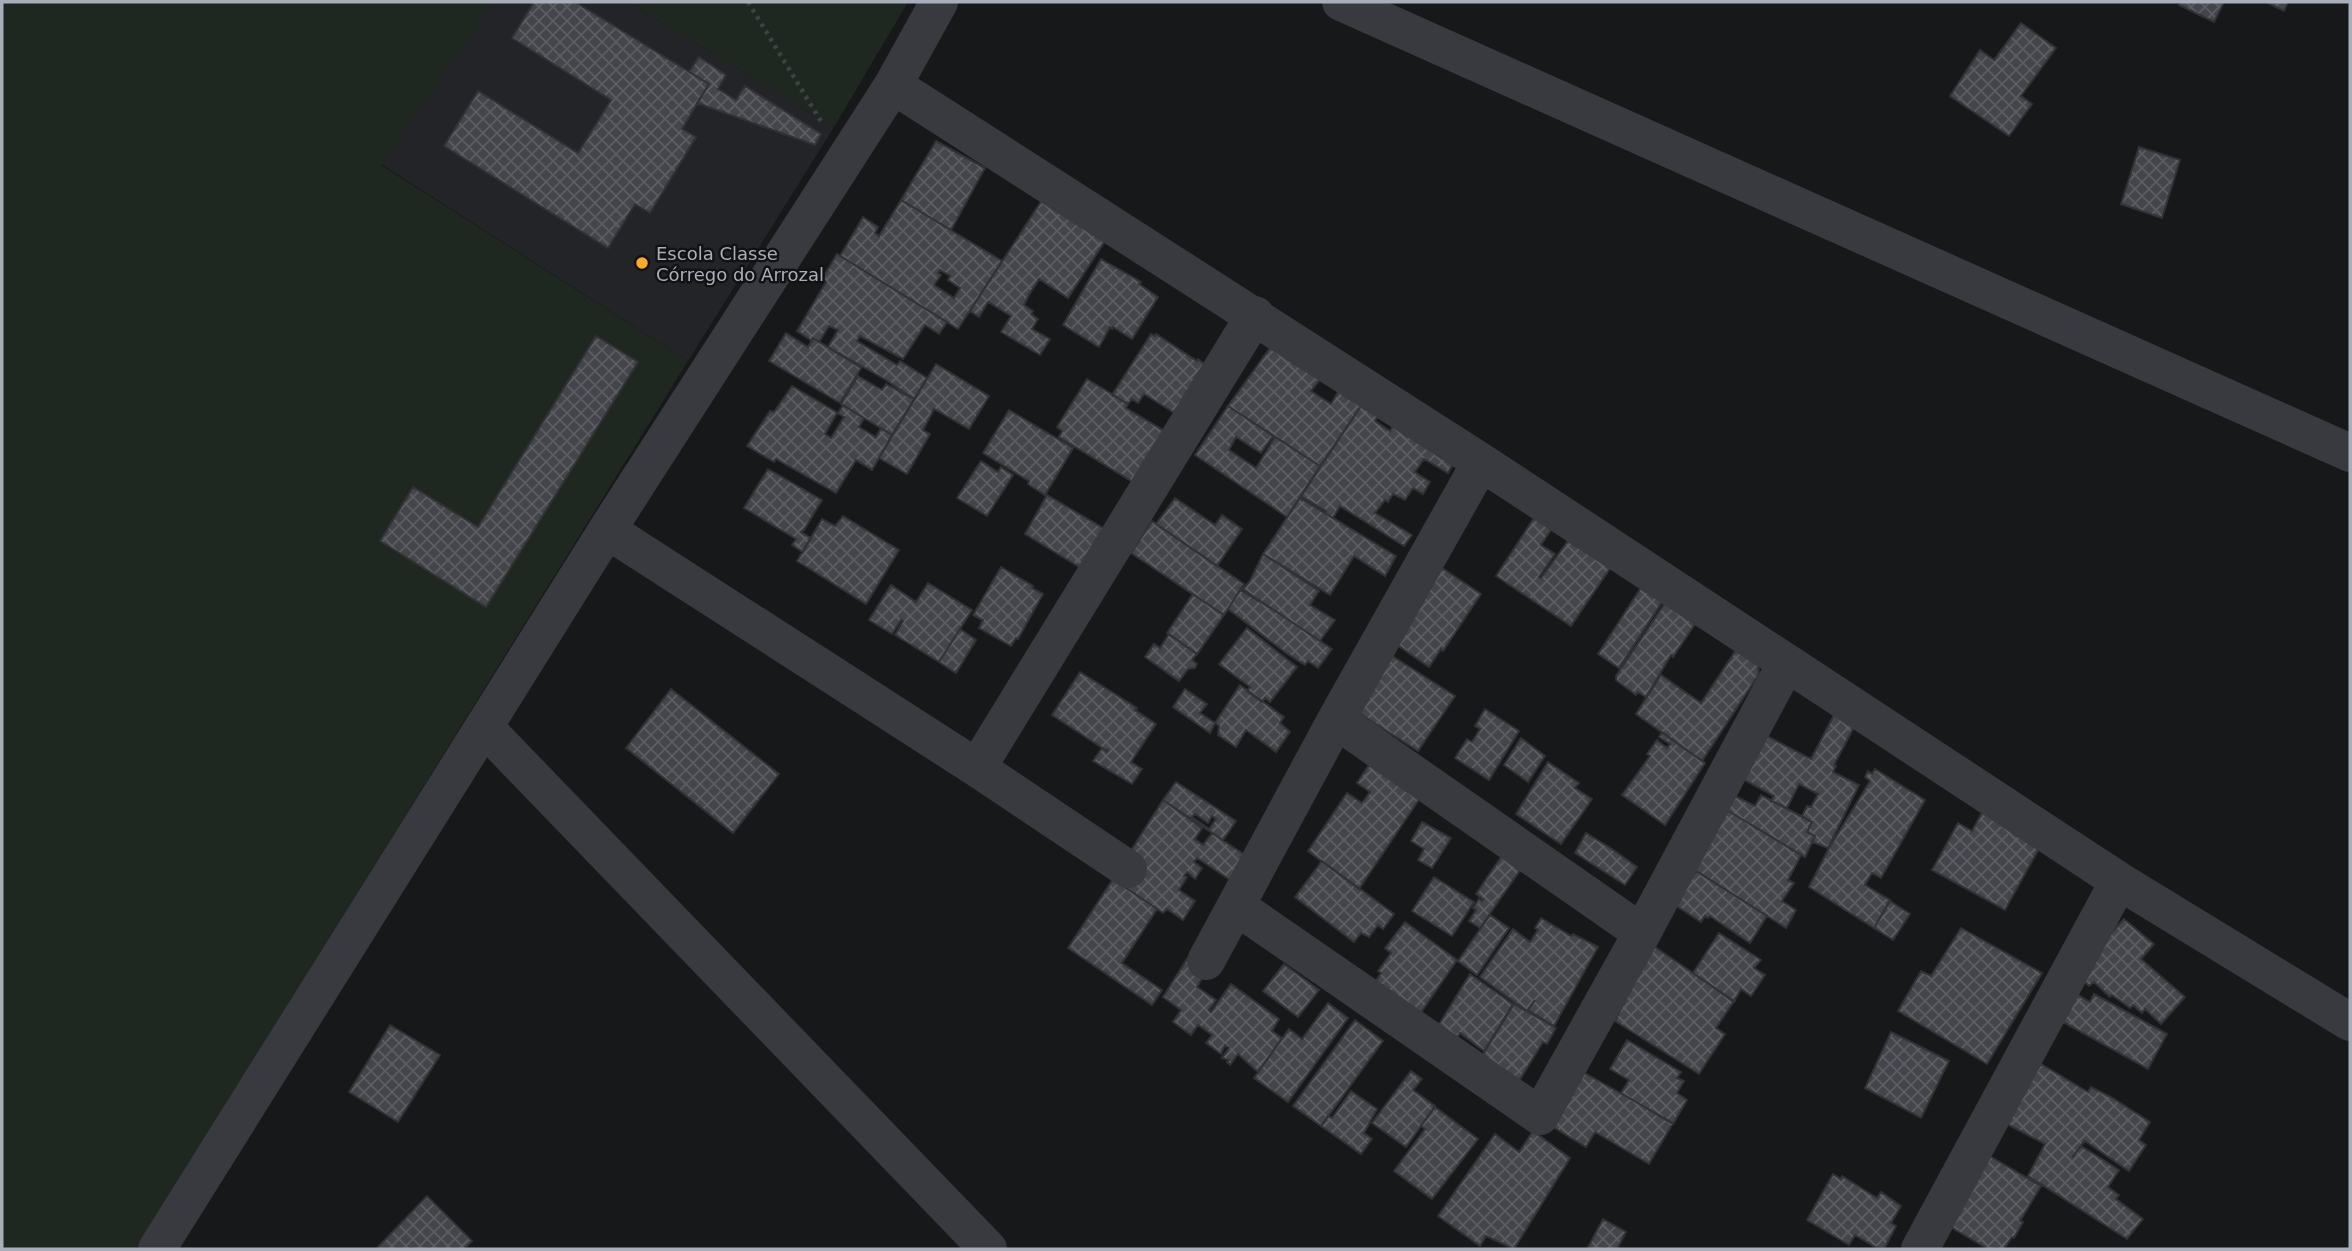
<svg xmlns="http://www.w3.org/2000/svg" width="2352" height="1251" viewBox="0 0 2352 1251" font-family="'DejaVu Sans',sans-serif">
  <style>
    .built { fill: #232427 }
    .grass { fill: #1f2820 }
    .building { fill: url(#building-cross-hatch); stroke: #313236; stroke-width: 2; fill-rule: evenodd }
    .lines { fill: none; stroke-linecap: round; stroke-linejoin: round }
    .path { stroke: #3e4146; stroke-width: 4.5; stroke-dasharray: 3.5 5; stroke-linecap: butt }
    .minor { stroke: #383a3f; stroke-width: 38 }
    .poi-dot { fill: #faa92f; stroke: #121215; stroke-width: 2.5 }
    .labels { text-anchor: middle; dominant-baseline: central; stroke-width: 5; stroke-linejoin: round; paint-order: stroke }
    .poi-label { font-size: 18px; fill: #a9afba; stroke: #121215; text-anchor: start }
  </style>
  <defs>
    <pattern id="building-cross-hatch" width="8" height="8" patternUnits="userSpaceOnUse" patternTransform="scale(1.75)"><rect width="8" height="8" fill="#43454a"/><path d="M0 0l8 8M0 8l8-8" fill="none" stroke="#5b5d62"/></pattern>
  </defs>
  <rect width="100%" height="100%" fill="#17181a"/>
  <path class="built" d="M494,2H627L834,127L688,361L381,164Z"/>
  <path class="grass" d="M2,2H494L381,165L688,361L136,1249H2Z
    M627,2H908L834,127Z"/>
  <path class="building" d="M534,2H575L709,84L682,129L696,137L650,213L635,204L608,248L444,146L478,91L578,153L611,100L512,38Z
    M2181,2H2224L2214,22L2179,5Z
    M2266,2H2288L2284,11Z
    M2021,23L2056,48L2021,96L2032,104L2009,136L1950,96L1980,50L1994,60Z
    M699,57L726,75L718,89L736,100L745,86L821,134L815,145L697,103L709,84L689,72Z
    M936,141L985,168L951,230L901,200Z
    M2139,147L2180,160L2162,218L2121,204Z
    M901,200L1002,261L958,329L840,256L863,217L878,227L875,233L879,236ZM940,270L950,276L948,280L960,288L954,298L934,285L941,275L938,273Z
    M1042,200L1105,241L1068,298L1039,279L1029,295L1024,305L1033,311L1031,314L1038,319L1032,329L1050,339L1040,355L1001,332L1011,316L988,302L979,317L970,311Z
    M837,254L947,322L939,334L925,325L903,359L860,336L857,341L897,365L900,361L927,378L914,399L886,380L828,347L838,330L829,326L819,342L813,338L812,341L797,331L826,282L822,279Z
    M1101,259L1141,282L1139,284L1158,297L1132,339L1113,327L1112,329L1110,327L1099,347L1063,325Z
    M786,333L808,347L813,338L861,368L840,403L769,361Z
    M1151,334L1155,336L1156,334L1197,361L1198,359L1216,374L1184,419L1144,394L1138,403L1132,399L1128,404L1112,395Z
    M596,336L638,362L486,607L380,541L413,487L478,527Z
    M1275,341L1322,377L1311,391L1331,404L1341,387L1363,403L1320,466L1228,406Z
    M936,364L989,396L969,429L934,409L923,430L930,434L907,474L879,458Z
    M858,376L882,390L886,384L914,399L892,435L841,404Z
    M1087,379L1128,404L1126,408L1168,433L1146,490L1059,437L1062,431L1057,427Z
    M792,386L838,413L843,405L864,418L859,427L876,437L881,428L892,435L872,470L856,460L836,493L776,459L774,462L747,446L770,411L774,412ZM837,413L844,417L831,438L825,434Z
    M1363,403L1381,412L1375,421L1390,431L1396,421L1454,462L1448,473L1424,459L1415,472L1430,482L1423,494L1413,488L1405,500L1393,494L1388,502L1385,500L1375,513L1412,535L1404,546L1340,506L1333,518L1326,514V511L1302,497L1300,498Z
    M1228,406L1273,436L1261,453L1236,437L1229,450L1256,468L1275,437L1320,466L1287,517L1195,455Z
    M1009,410L1073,448L1045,495L1028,484L1029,481L983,453Z
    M981,461L998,472L1001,467L1013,475L987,516L957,498Z
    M768,469L822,500L804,530L801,532L811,538L803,552L792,545L796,539L744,508Z
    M1047,495L1115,535L1089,573L1025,534Z
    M1175,498L1215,525L1222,515L1242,529L1217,566L1156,524Z
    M1300,498L1396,556L1385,576L1354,556L1330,595L1263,554Z
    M1536,515L1553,527L1541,545L1555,554L1539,577L1541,578L1570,538L1613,564L1571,626L1496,576Z
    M843,516L899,550L866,604L797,561L822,519L835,526Z
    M1152,521L1244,584L1224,615L1131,553Z
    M1263,554L1319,591L1310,605L1335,620L1320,641L1241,588H1244L1250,581Z
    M1001,567L1033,586L1032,588L1043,594L1018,639L1016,638L1011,646L979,628L983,620L973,615Z
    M1442,568L1481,594L1443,651L1441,649L1429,667L1393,642Z
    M928,583L972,610L939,662L895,635L903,621L901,620L892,634L869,620L891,585L916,602Z
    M1642,586L1664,599L1619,668L1598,654Z
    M1240,590L1274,610L1332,649L1318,668L1308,661L1305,665L1286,653L1228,609Z
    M1193,594L1224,615L1197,654L1167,633Z
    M1665,603L1695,624L1673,657L1671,655L1646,697L1638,692L1636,695L1616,680V676Z
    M1247,628L1297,667L1270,702L1265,698L1262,702L1247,691L1250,687L1219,664Z
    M960,629L976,640L956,673L939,662Z
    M1169,634L1197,654L1192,660L1197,664L1195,668L1188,669L1179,681L1145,657L1154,644L1160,648Z
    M1383,650L1455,696L1418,751L1346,705Z
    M1736,650L1758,665L1759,674L1702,761L1636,714L1661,675L1701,703Z
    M1080,672L1137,708L1135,710L1156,724L1131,762L1142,769L1132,784L1093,761L1102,748L1107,752L1108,749L1107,751L1052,715Z
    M1240,685L1284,717L1280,723L1290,732L1276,752L1246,730L1236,747L1218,735L1219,726L1215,723Z
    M671,689L779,774L733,833L626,748Z
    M1185,689L1207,704L1200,713L1215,723L1210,733L1173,707Z
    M1485,709L1519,731L1489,780L1455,758L1467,739L1472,742L1480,729L1475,726Z
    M1835,713L1855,725L1834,765L1836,766L1833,772L1859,785L1828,848L1812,842L1815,836L1807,832L1812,822L1802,816L1807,806L1811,807L1818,794L1799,784L1787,808L1771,801L1774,796L1741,778L1763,734L1811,759Z
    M1662,732L1705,763L1665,825L1622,795L1650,756L1647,754L1657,740L1667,748L1670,744L1659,737Z
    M1521,738L1545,756L1528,782L1504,765Z
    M1548,762L1579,783L1575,788L1592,799L1561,844L1516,814Z
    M1369,765L1420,798L1359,889L1308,851L1347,793L1362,803L1370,792L1357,783Z
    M1875,769L1925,800L1881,878L1872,873L1865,885L1890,900L1874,928L1809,887L1829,848L1870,781L1865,777L1868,771L1872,774Z
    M1176,782L1236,821L1223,840L1163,800ZM1195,814L1208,823L1212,816L1216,819L1209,829L1192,817Z
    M1733,795L1755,806L1761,795L1812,822L1807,832L1815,836L1805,857L1725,809Z
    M1163,800L1202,828L1195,839L1203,845L1212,833L1254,861L1238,885L1197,858L1194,862L1202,868L1195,879L1187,872L1184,876L1187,877L1179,890L1195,901L1183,920L1167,909L1163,913L1113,879Z
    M1725,809L1801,855L1788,880L1794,883L1782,901L1796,910L1786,928L1695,870Z
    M1983,811L2041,845L2005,910L1932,870L1958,823L1972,831Z
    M1422,822L1451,838L1432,868L1418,860L1424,849L1411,841Z
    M1586,833L1612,849L1637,867L1625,885L1575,853Z
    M1501,857L1523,866L1480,928L1469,921L1476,910L1473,908L1479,899L1482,901L1483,899L1476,894Z
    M1322,861L1394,914L1383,929L1378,925L1369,937L1361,933L1354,942L1295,897Z
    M1696,871L1767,916L1750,943L1710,916L1708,918L1705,916L1701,922L1675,905Z
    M1434,877L1474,902L1452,936L1412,911Z
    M1113,879L1157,909L1122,963L1162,990L1152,1005L1068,948Z
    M1890,901L1910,914L1893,940L1874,928Z
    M1490,915L1509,928L1477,975L1458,961Z
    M1541,918L1571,936L1573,934L1598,947L1554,1026L1528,1010L1535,1000L1527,1011L1480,977L1513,929L1530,942L1538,930L1535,928Z
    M2124,919L2154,944L2141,959L2185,997L2161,1024L2145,1009L2142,1013L2133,1005L2130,1008L2112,995L2110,997L2094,982L2089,986L2075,973Z
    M1405,922L1457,960L1413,1024L1368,993L1381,973L1378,971L1391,953L1385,948Z
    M1961,928L2042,973L1987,1064L1898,1011L1921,971L1931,976Z
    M1719,933L1761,960L1754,968L1765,975L1751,996L1741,989L1734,1002L1693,973Z
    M1652,945L1734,1001L1716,1028L1725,1034L1699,1074L1615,1021Z
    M1187,959L1206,971L1197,987L1216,1000L1209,1010L1211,1012L1231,984L1279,1019L1272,1031L1282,1038L1258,1072L1238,1054L1230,1065L1227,1062L1229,1060L1222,1058L1229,1048L1225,1045L1221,1054L1206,1043L1212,1035L1198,1025L1191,1035L1173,1022L1181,1010L1163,997Z
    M1284,964L1319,990L1298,1017L1263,991Z
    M1470,974L1513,1004L1484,1051L1460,1033L1454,1043L1435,1031Z
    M2094,994L2167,1034L2148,1069L2063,1022L2078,995L2090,1002Z
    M1328,1003L1348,1018L1288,1102L1254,1078L1289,1029L1302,1039Z
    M1514,1004L1556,1028L1547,1044L1543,1042L1519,1081L1482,1056Z
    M1355,1020L1383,1041L1321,1126L1293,1106Z
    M390,1025L440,1055L398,1122L349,1092Z
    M1891,1032L1949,1061L1921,1118L1865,1088Z
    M1627,1040L1681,1072L1677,1078L1684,1081L1677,1093L1687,1100L1673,1124L1621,1093L1629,1080L1610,1069Z
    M2041,1064L2088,1092L2091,1087L2111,1097L2150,1122L2139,1140L2146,1145L2129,1171L2085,1141L2082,1144L2072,1158L2081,1146L2119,1170L2108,1187L2119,1195L2116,1199L2143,1219L2127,1239L2028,1176L2045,1144L2001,1121Z
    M1411,1071L1422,1079L1413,1090L1435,1106L1406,1147L1372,1123Z
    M1583,1072L1673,1123L1649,1164L1595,1132L1586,1147L1553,1127Z
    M1351,1091L1377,1109L1364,1133L1372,1139L1361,1154L1321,1126L1328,1116L1332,1118Z
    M1435,1107L1478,1139L1432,1199L1394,1171L1425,1129L1421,1126Z
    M1533,1131L1570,1158L1514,1249L1486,1236L1480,1246L1438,1216L1495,1134L1519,1152Z
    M1986,1154L2041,1186L2020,1221L2023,1222L2014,1238L2012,1237L2004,1249H1988L1947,1225Z
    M1833,1174L1841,1179L1842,1176L1877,1198L1881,1192L1901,1206L1891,1223L1896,1226L1884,1249L1875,1247L1855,1235L1849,1245L1807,1220Z
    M427,1196L472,1241L464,1249H380L378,1247Z
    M1603,1219L1626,1232L1617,1249H1587Z"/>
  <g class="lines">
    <path class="path" d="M748,2L822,123"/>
    <path class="minor" d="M1341,2L2350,453
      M893,85L1481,462L2119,881L2350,1022
      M607,530L977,768L1128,869
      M1336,720L1642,933
      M485,728L988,1249
      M977,768L1255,315
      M1236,906L1540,1116L1642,933L1786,664
      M1206,961L1336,720L1481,462
      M157,1249L607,530L893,85L939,2
      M1920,1249L2119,881"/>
  </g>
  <circle class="poi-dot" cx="642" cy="263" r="7"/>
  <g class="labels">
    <g class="poi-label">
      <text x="656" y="253">Escola Classe<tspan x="656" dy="21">Córrego do Arrozal</tspan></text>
    </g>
  </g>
  <rect width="2352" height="1251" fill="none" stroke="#a9afba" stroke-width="7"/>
</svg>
